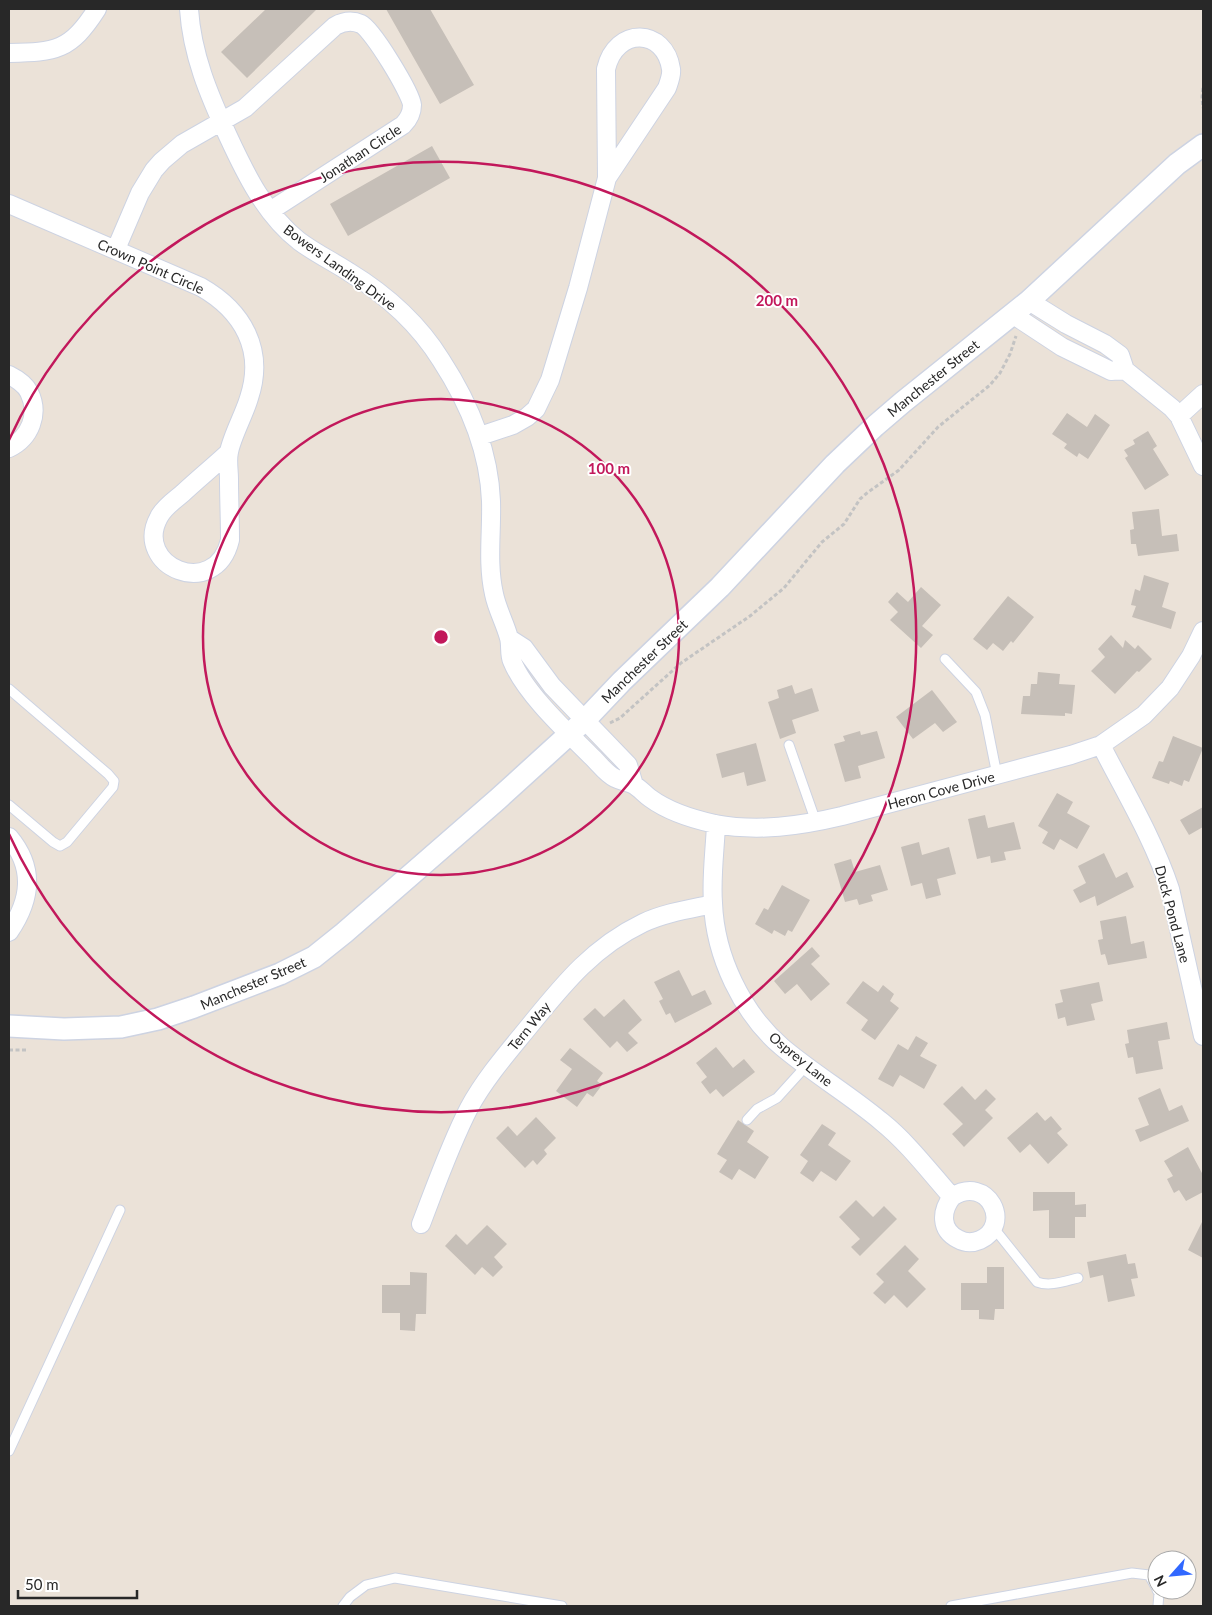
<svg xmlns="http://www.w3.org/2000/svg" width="1212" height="1615" viewBox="0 0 1212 1615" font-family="Lato,sans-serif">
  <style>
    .building { fill: #c6bfb8 }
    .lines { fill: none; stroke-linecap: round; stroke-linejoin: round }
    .service-casing { stroke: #cdd3e2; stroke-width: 11 }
    .minor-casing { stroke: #cdd3e2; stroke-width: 20 }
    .tertiary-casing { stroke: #cdd3e2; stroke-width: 24 }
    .path { stroke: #c3c3c3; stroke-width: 3; stroke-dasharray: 4 2.5; stroke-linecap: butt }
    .service { stroke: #fff; stroke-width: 9 }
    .minor { stroke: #fff; stroke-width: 18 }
    .tertiary { stroke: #fff; stroke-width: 21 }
    .ring { fill: none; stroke: #c2185b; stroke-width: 2.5 }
    .labels { text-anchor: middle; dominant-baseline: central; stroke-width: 4; stroke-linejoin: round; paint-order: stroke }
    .street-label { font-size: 14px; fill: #282828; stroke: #fff }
    .centre { fill: #c2185b; stroke: #fff; stroke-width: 2.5 }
    .ring-label { font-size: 15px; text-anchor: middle; font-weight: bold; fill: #c2185b; stroke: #fff; stroke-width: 4; stroke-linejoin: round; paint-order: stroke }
  </style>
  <rect width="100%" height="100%" fill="#ebe2d8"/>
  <path class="building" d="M266,9H317L247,78L221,52Z
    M386,9H430L474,85L440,104Z
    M432,146L450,178L348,236L330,204Z
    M1067,413L1087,427L1095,414L1110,425L1088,459L1079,453L1077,457L1064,448L1067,444L1052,434Z
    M1148,431L1157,446L1153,449L1169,475L1145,490L1125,458L1128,456L1124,450L1135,444L1133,440Z
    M1159,509L1162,536L1177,534L1179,551L1138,556L1136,544H1131L1130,530L1134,529L1132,512Z
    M1144,575L1169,583L1162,607L1176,612L1171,629L1132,617L1136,606L1131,605L1135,589L1140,591Z
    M921,587L941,605L922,626L933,635L921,648L890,620L898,612L888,602L897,592L908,602Z
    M1008,596L1034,617L1013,643L1011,641L1003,651L993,643L987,650L973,639Z
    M1111,635L1123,648L1125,640L1135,649L1138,645L1152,659L1139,672L1137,671L1115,694L1091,671L1105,657L1098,649Z
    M1038,672L1060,674L1059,684L1075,685L1072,714L1065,713V716L1021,714L1023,696H1030L1031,684H1037Z
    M792,685L795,694L812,688L819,711L792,720L796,733L780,739L768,702L779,698L777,690Z
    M932,690L957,722L943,732L935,723L913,739L896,717Z
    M860,731L861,735L877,731L885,758L858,766L861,778L845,782L834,744L845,741L843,736Z
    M1173,736L1203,748L1189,782L1184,780L1182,786L1170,781L1169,784L1152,778L1159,761L1163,762Z
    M756,743L766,781L747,786L744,772L722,778L716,754Z
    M1057,793L1073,802L1067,813L1090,826L1077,849L1060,839L1054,850L1042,843L1048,832L1038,826Z
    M1203,807V827L1189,835L1180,820Z
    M985,815L988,828L1014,822L1021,849L1004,852L1006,860L991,863L990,856L977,859L968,819Z
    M919,842L922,855L949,847L956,874L937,879L941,895L926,899L922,883L911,886L901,847Z
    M1104,853L1116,878L1127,872L1134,887L1097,906L1095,896L1080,903L1073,890L1086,883L1078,866Z
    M851,859L855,872L880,865L888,890L871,895L873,901L859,905L857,899L845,902L834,864Z
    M782,885L810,900L792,932L788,930L785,936L774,930L772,934L755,924L764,908L768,910Z
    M1126,916L1131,944L1144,941L1147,958L1108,965L1105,954L1101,955L1098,940L1103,939L1100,921Z
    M812,947L820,956L811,964L830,984L811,1001L797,984L785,994L774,981Z
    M679,970L692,996L705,990L712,1004L675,1023L670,1013L666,1015L659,1001L663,999L654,982Z
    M863,981L878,992L883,985L894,994L890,1001L899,1008L875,1040L861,1030L868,1020L846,1003Z
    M1099,982L1103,1001L1091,1004L1095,1020L1067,1026L1065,1017L1058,1019L1055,1004L1063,1002L1060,990Z
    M624,999L642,1020L628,1033L638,1043L627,1052L617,1041L610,1048L583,1019L595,1008L604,1017Z
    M1167,1022L1170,1039L1158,1041L1163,1069L1136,1074L1133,1057L1128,1058L1125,1044L1129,1043L1127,1030Z
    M916,1036L928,1043L920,1056L937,1065L924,1089L900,1075L893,1087L878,1079L898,1044L908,1050Z
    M716,1047L733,1068L744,1059L755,1072L723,1097L716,1089L710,1094L701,1082L707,1077L696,1063Z
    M570,1048L603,1073L597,1081L602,1085L593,1097L587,1093L577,1107L556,1091L572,1069L560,1060Z
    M962,1086L975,1100L986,1089L996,1099L985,1110L993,1118L964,1147L952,1134L963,1124L943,1104Z
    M1160,1088L1169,1111L1182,1105L1189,1121L1140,1142L1135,1130L1149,1125L1138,1098Z
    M1037,1112L1045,1121L1051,1116L1062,1129L1057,1133L1068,1145L1048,1164L1030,1144L1020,1153L1007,1138Z
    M536,1117L556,1138L544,1150L547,1154L537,1165L533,1160L525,1168L496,1138L508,1126L517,1136Z
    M738,1120L754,1131L747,1142L769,1157L755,1179L739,1169L732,1180L719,1172L727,1160L717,1154Z
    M822,1124L836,1133L828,1145L851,1161L836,1181L821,1171L813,1182L800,1173L808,1161L800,1155Z
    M1188,1147L1203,1175V1192L1186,1201L1179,1190L1174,1193L1167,1179L1173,1176L1164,1161Z
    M1033,1192H1075V1205L1086,1204V1217H1075V1238H1049V1210L1033,1211Z
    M856,1200L873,1217L884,1206L897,1219L860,1256L851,1247L860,1239L839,1217Z
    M1203,1220V1258L1188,1250Z
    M487,1225L507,1244L494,1257L503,1267L493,1277L482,1267L475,1275L445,1246L456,1234L467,1245Z
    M905,1245L919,1259L908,1271L926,1289L907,1308L894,1295L885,1304L873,1293L884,1282L876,1274Z
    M1126,1254L1128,1264L1135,1263L1138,1278L1131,1279L1135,1296L1108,1302L1103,1275L1090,1278L1087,1262Z
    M987,1267H1004V1309H995L994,1320L979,1319V1310H961V1283H987Z
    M410,1272L427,1273L426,1314H416L415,1331L400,1330V1313H382V1285H410Z"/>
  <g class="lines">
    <g class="service-casing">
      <path id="service" d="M945,659L976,692L985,715L997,775
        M9,689L108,774L114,781L113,787L67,842L60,846L53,842L9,805
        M789,745L816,822
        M747,1120L757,1109L777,1098L806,1066
        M993,1227L1037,1282C1050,1287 1065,1281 1078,1278
        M9,1451L120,1210
        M1157,1590L1159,1593L1158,1606
        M343,1606L350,1597L366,1585L395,1578L562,1606
        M951,1606L1132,1573L1149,1575L1157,1589"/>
    </g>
    <g class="minor-casing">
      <path id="minor" d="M189,9C192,55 209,95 228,136C246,175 265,214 299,241C315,253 332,261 349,272C385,294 418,323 441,360C469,403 489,449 491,501C492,532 487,563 494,594C497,609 505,623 509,638C511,645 509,654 512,661C525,693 565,730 590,755C598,762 606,774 615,778C621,781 627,782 632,784C639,787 644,794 650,798C669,812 692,819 715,824C758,832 800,826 842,816L1071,755L1101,745L1144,715L1170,688L1191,656L1203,631
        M9,53C56,52 70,51 97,9
        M9,204L201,287C243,311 265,350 249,398C244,415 232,436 229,452C227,460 229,470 229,479C229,499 230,519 230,540C215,602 132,566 159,517C164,507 175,500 183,493C198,479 214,466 229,452
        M116,249L140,193L154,170L162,161L182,144L245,108L335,26C344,21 352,20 361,24C372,29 411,93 412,105C412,113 408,120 403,125L270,211
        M1029,301L1066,324L1105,344L1120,355L1125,370L1172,408L1179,416L1203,466
        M1012,314L1062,347L1111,371L1125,370
        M9,375C17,379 25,384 29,392C40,414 30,438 9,448
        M1179,416L1203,394
        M480,436L513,425L527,417L536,409L550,380L578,288L607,178L606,69C616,26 665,28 671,69C672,75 669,82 667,88L607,178
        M510,639L524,648L552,686L628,765L634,785
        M1101,745C1125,792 1153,838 1170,889L1203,1036
        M716,824C715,850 711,877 713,903C715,956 742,1013 782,1047C814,1074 850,1095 882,1122C908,1143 929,1171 952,1197C941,1211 940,1230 958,1239C965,1243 973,1243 980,1240C1013,1225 988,1174 952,1197
        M9,837C35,868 31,900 9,932
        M421,1224C436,1185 450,1145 469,1108C483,1082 503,1058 522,1035C559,990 589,949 643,923C664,913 690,909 713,904"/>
    </g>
    <g class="tertiary-casing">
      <path id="tertiary" d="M9,1026L64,1029L121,1027L158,1019L194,1007L280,974L314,957L344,933L498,799L586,719L622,681L720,587L835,464L875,426L903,402L1029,301L1177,164L1203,145"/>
    </g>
    <path class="path" d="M1203,88L1202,97L1203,108
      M610,723L620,718L681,663L750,616L784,588L822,542L844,524L860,499L867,493L899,470L938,427L990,385L1000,373L1010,354L1016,336
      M9,1050H28"/>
    <use href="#service" class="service"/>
    <use href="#minor" class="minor"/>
    <use href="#tertiary" class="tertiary"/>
  </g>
  <g class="ring">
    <circle cx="441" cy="637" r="238"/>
    <path d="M9 440A475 475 0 1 1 9 834"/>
  </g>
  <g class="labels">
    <g class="street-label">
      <text transform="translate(360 153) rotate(-33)">Jonathan Circle</text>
      <text transform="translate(151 266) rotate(24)">Crown Point Circle</text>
      <text transform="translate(340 267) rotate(36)">Bowers Landing Drive</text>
      <text transform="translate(933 378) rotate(-39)">Manchester Street</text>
      <text transform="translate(644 661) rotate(-44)">Manchester Street</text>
      <text transform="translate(941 790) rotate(-15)">Heron Cove Drive</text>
      <text transform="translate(1173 914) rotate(75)">Duck Pond Lane</text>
      <text transform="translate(253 983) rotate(-23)">Manchester Street</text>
      <text transform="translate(529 1026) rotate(-51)">Tern Way</text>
      <text transform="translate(801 1059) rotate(39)">Osprey Lane</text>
    </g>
  </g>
  <circle cx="441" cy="637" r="8" class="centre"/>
  <g class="ring-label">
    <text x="777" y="306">200 m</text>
    <text x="609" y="474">100 m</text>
  </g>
  <rect width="1212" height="1615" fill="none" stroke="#282828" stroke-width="20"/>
  <g transform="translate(1172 1575) rotate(243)"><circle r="24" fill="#ffffff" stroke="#a9a9a9"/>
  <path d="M0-4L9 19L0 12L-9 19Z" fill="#3168ff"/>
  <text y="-8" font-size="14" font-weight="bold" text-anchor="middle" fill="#282828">N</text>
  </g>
  <path d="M18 1590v8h119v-8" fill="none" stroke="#282828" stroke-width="2.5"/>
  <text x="25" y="1590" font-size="15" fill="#282828" stroke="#ffffff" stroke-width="4" paint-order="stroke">50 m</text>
</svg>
